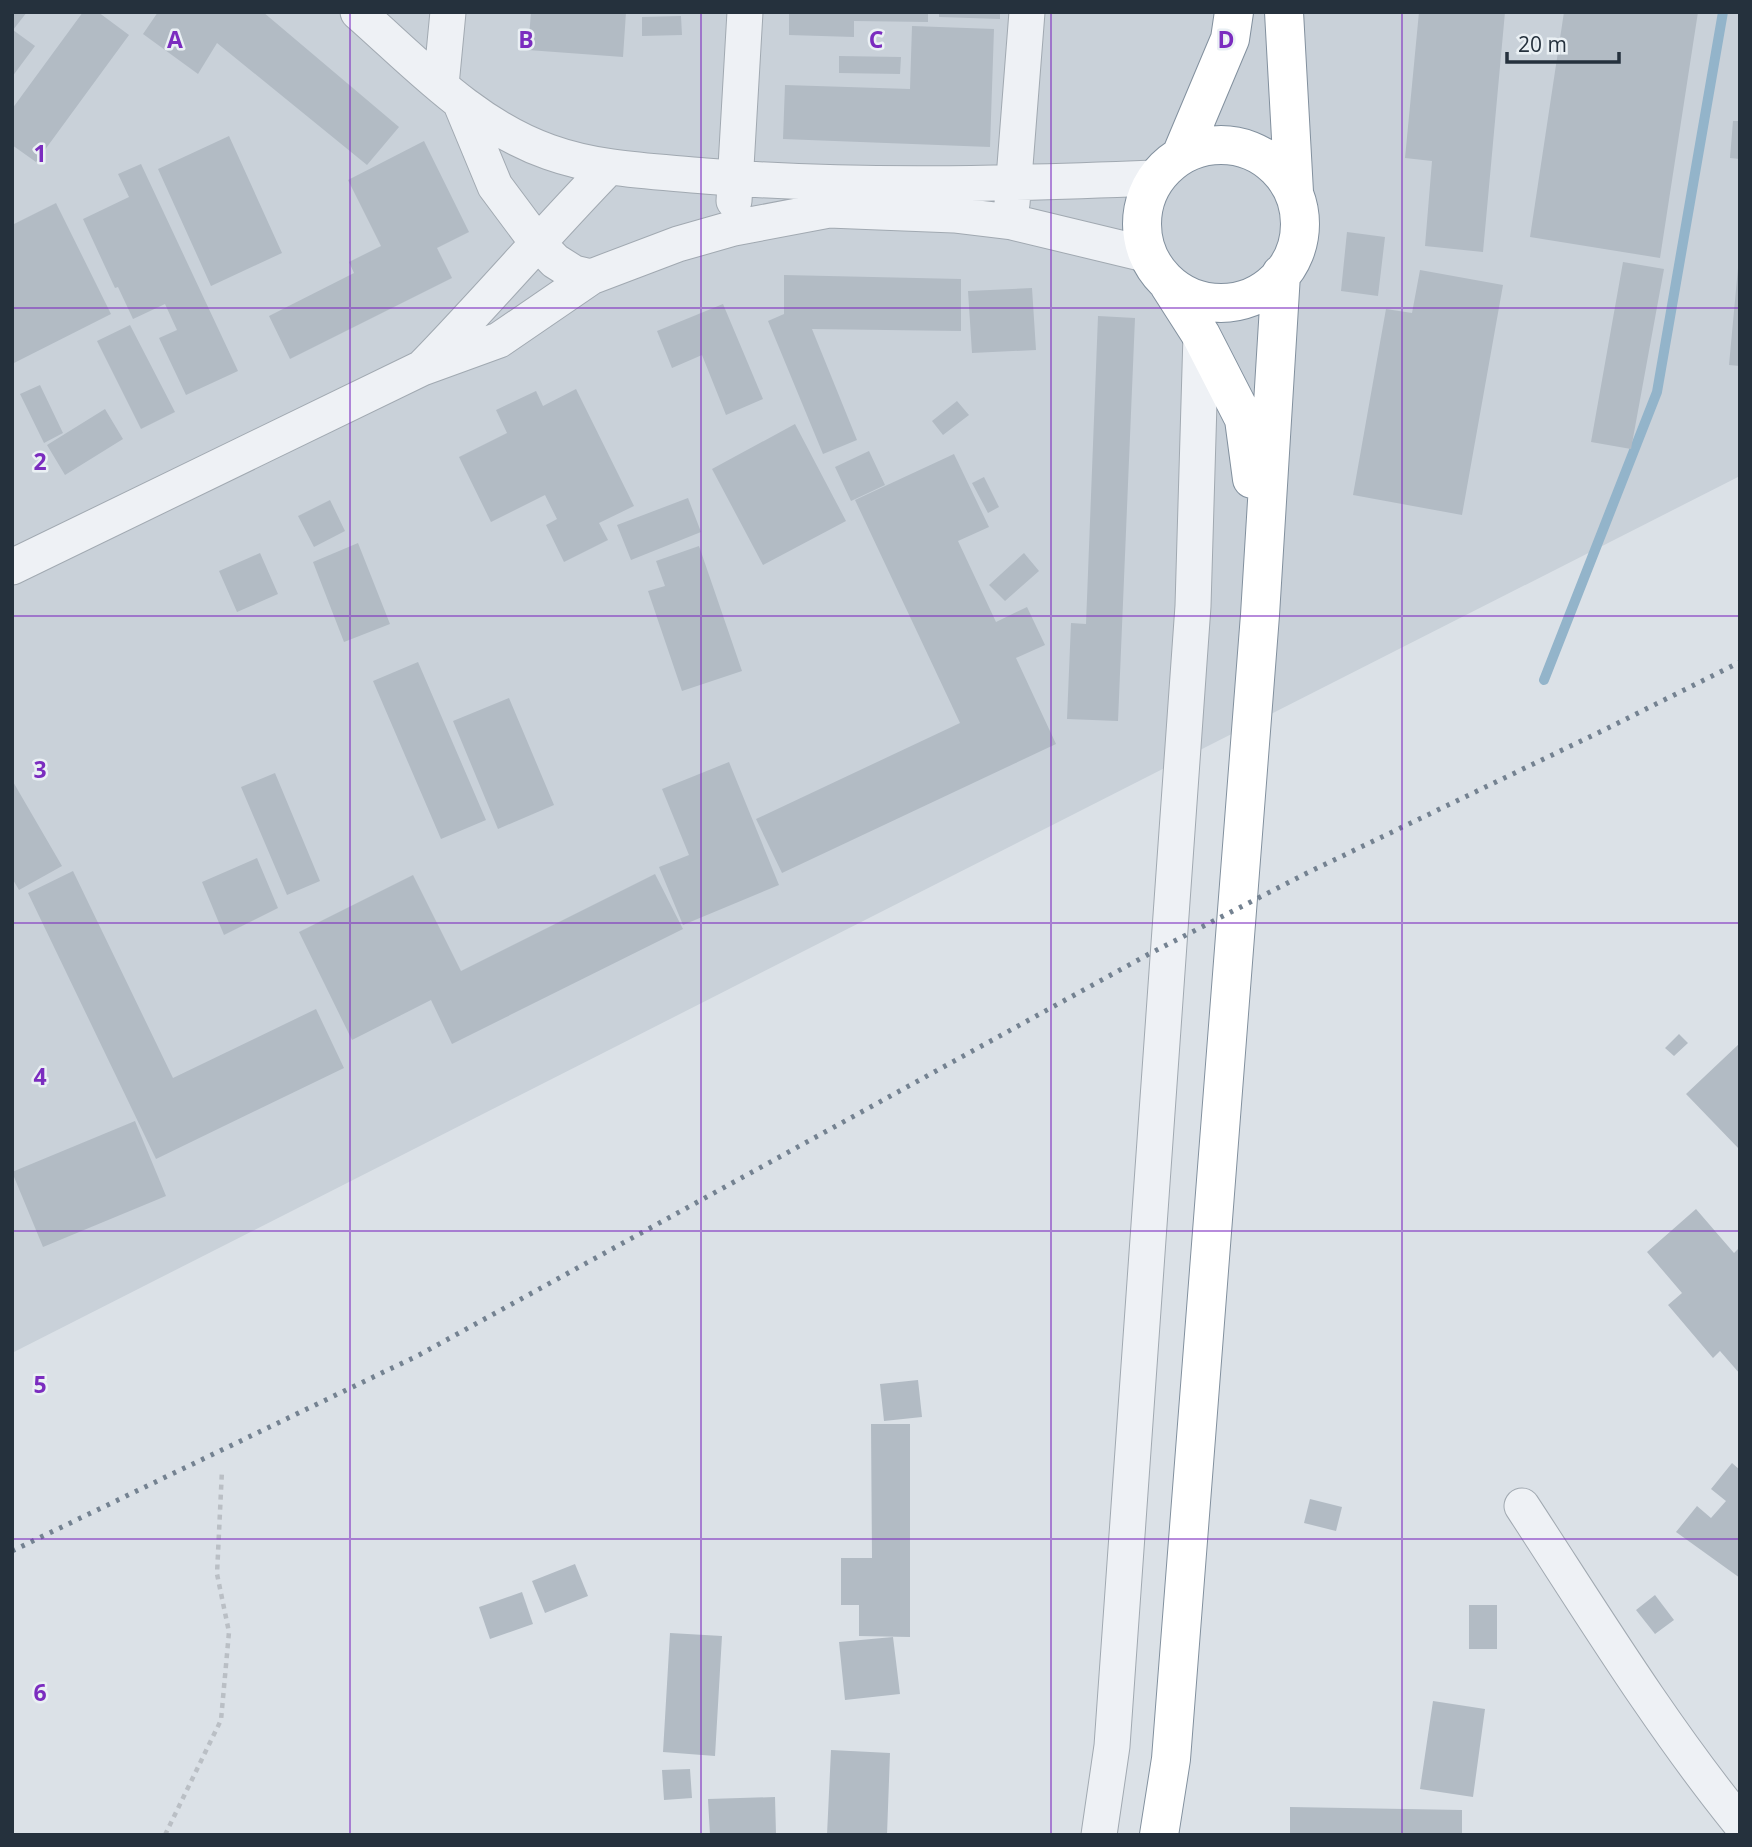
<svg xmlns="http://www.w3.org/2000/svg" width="1752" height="1847" viewBox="0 0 1752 1847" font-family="'Open Sans',sans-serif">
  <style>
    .built { fill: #c9d1d9 }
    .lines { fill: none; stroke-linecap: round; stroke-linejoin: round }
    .stream { stroke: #93b4ca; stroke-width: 10 }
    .building { fill: #b2bbc4 }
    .street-casing { stroke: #a1a9b1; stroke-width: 37 }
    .highway-casing { stroke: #82909e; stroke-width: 40 }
    .path { stroke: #babfc5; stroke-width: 4.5; stroke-dasharray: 5 5; stroke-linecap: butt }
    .street { stroke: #eef1f5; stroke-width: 35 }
    .highway { stroke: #fff; stroke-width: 38 }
    .rail { stroke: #748291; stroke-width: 5; stroke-dasharray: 3.5 7; stroke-linecap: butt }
    .grid { fill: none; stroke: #7b2cbf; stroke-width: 2; stroke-opacity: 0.55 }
    .grid-label { font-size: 23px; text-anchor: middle; font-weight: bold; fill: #7b2cbf; stroke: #eaf0f4; stroke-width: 5; stroke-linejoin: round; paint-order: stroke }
  </style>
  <rect width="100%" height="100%" fill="#dbe1e7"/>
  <path class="built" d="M12,12H1740V476L12,1353Z"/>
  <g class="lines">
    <path class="stream" d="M1544,680L1657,392L1723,12"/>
  </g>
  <path class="building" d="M12,12H27L13,30L35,46L12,77Z
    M83,12H98L129,35L36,162L12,145V109Z
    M158,12H263L399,127L367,165L217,43L198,74L143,34Z
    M531,12H626L623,57L528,50Z
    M789,12H928V22L854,21V37L789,35Z
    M939,12H1000V19L939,17Z
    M1419,12H1505L1483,252L1425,246L1432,161L1405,158Z
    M1564,12H1698L1660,258L1530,237Z
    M681,16L682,35L642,36V17Z
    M912,26L994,29L990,147L783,139L785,85L910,89Z
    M839,56L901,57L900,74L839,73Z
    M1733,121H1740V159L1730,158Z
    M229,136L282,253L211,286L158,169Z
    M424,141L469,232L437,248L452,278L290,359L269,316L354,273L349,262L381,246L348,180Z
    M141,164L238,371L186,395L159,338L177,330L165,304L133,319L118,287L115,288L83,219L129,197L118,174Z
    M56,203L111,314L12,364V225Z
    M1347,232L1385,237L1378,296L1341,291Z
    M1623,262L1664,269L1631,449L1591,442Z
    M1738,268H1740V366L1729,365Z
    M1420,270L1503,285L1462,515L1353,495L1386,309L1412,313Z
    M784,275L961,279V331L812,329L857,440L823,454L768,321L784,314Z
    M1032,288L1036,350L972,353L968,291Z
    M723,304L763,399L726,415L702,355L672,368L657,331Z
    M1098,316L1135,318L1118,721L1067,719L1071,623L1086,624Z
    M130,325L175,412L141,429L97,341Z
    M40,385L63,433L44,443L20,394Z
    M576,389L634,506L599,523L608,540L564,562L546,525L557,519L545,495L491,522L459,457L507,433L496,410L536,391L543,406Z
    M957,401L969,415L943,435L932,421Z
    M105,409L123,439L65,475L47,445Z
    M795,424L846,521L763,565L712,469Z
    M869,451L885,485L851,501L835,467Z
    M954,454L989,527L958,541L996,622L1027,607L1045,645L1016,658L1056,744L782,873L756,819L960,723L855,500Z
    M984,477L999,507L988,513L972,483Z
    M688,498L701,532L631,560L617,525Z
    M330,500L345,531L314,547L298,516Z
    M358,543L390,624L344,642L313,562Z
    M699,546L742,671L682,691L648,591L665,586L656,561Z
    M260,553L278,594L237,612L219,571Z
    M1024,553L1039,571L1005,601L989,585Z
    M418,662L486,820L441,839L373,681Z
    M509,698L554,805L498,829L453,721Z
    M729,762L779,885L683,925L659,867L689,855L662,789Z
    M275,773L320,881L287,895L241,787Z
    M12,780L62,866L19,890L12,878Z
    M257,858L278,908L224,935L202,882Z
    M73,871L173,1078L316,1009L344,1068L156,1159L28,893Z
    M655,874L683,929L452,1044L431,1000L352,1040L299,932L413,875L461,971Z
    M1679,1034L1688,1043L1674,1056L1665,1048Z
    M1740,1043V1150L1686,1094Z
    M135,1121L166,1196L43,1247L12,1172Z
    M1696,1209L1734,1253L1740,1247V1374L1720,1351L1713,1358L1668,1305L1682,1293L1647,1252Z
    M918,1380L922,1417L884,1421L880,1384Z
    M871,1424H910V1637L859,1636V1605H841V1558H872Z
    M1732,1463L1740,1470V1578L1676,1532L1697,1506L1711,1518L1726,1501L1711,1489Z
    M1310,1499L1342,1507L1336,1531L1304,1523Z
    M575,1564L588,1596L545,1613L532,1581Z
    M522,1592L533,1624L490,1639L479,1607Z
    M1655,1595L1674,1620L1655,1634L1636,1610Z
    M1469,1605H1497V1649H1469Z
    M670,1633L722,1636L715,1756L663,1752Z
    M893,1637L900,1694L845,1700L839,1642Z
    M1433,1701L1485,1709L1473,1797L1420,1789Z
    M831,1750L890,1753L887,1835H827Z
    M690,1769L692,1798L664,1800L662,1770Z
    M775,1797L776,1834L710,1835L708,1799Z
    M1290,1807L1462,1810V1835H1290Z"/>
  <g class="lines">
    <g class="street-casing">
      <path id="street" d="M358,12C416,63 474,126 549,152C599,170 652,171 705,176C854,188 1004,184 1154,178
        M441,85L448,12
        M461,104L495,186L536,241L555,261L574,273L591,277
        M734,201L745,12
        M1012,204L1027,12
        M424,366C487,301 545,233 608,168
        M12,567L422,368L499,340L591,277L678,244L734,228L829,210L954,215L1012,222L1149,255
        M1522,1506C1592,1613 1659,1723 1740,1823
        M1099,1835L1112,1746L1193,606L1201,335"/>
    </g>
    <g class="highway-casing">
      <path id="highway" d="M1284,12L1294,192
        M1142 224a79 79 0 1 1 158 0a79 79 0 1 1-158 0Z
        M1182,153L1230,39L1234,12
        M1169,285L1201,335L1244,419L1252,479
        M1159,1835L1171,1759L1260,615L1281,274"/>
    </g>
    <path class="path" d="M165,1835L221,1720L229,1632L217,1574L222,1470"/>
    <use href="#street" class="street"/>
    <use href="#highway" class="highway"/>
    <path class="rail" d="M12,1551L419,1355L1149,954L1307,873L1608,728L1740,662"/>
  </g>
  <path class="grid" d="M350,12V1835M701,12V1835M1051,12V1835M1402,12V1835M12,308H1740M12,616H1740M12,923H1740M12,1231H1740M12,1539H1740"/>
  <g class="grid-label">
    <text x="175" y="48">A</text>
    <text x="526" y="48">B</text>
    <text x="876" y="48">C</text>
    <text x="1226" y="48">D</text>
    <text x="40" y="162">1</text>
    <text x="40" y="470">2</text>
    <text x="40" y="778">3</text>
    <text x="40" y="1085">4</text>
    <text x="40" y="1393">5</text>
    <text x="40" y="1701">6</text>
  </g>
  <rect width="1752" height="1847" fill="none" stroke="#25313d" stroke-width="28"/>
  <path d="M1507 52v10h112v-10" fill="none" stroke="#25313d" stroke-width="3.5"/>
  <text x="1518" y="52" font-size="21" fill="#25313d" stroke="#eaf0f4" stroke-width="5" paint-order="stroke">20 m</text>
</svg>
